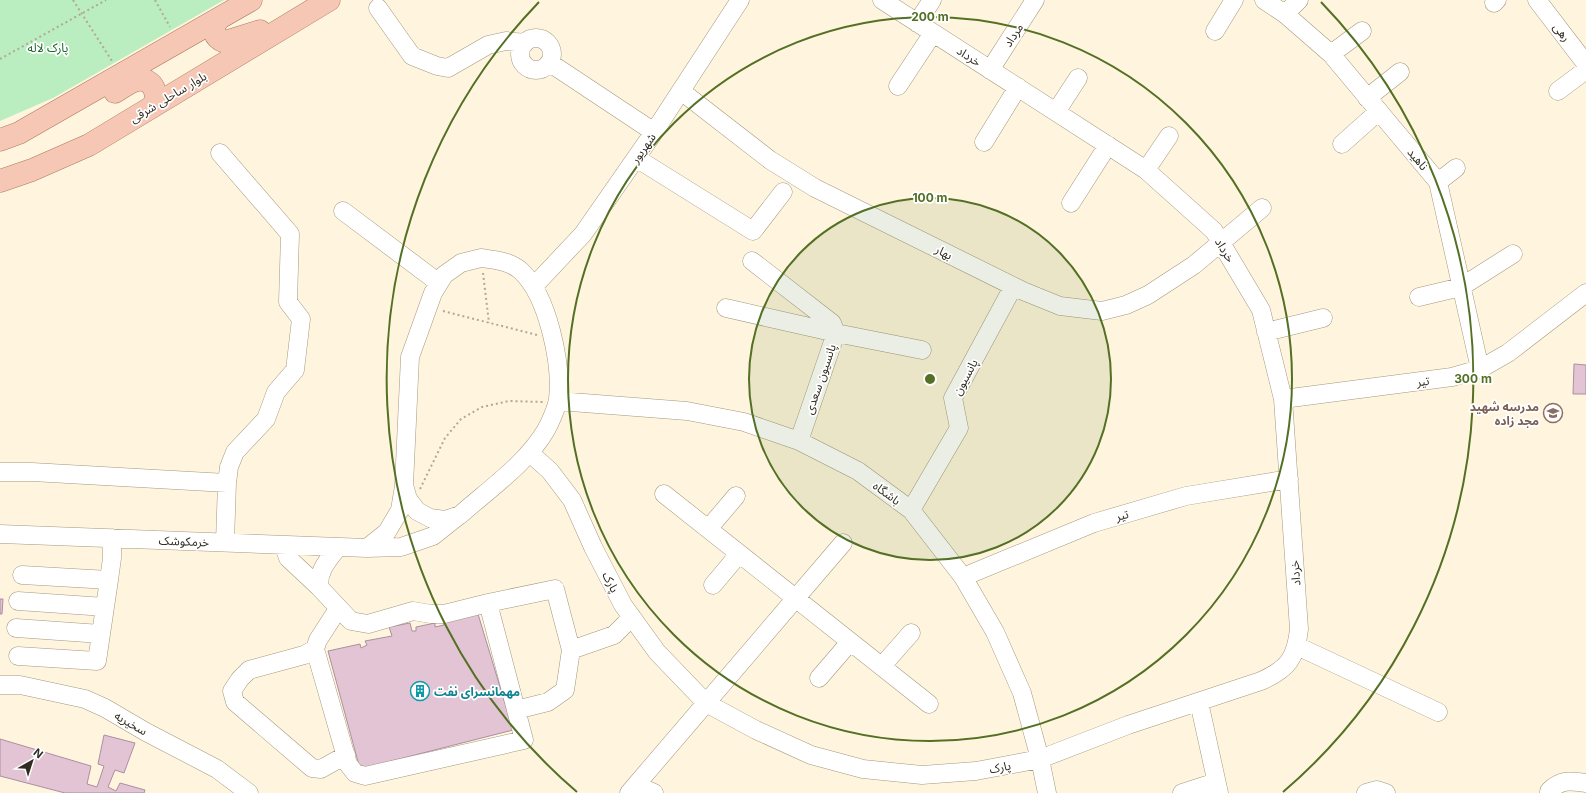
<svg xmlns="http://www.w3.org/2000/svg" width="1586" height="793" viewBox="0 0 1586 793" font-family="Inter,'Noto Sans Arabic',sans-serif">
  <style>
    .green { fill: #baedbf }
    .building { fill: #e2c4d4; stroke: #ab8f9e }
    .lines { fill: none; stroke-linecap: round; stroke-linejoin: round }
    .minor-casing { stroke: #a4987d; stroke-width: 19 }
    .major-casing { stroke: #ac7960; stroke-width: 23 }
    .path { stroke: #b1a996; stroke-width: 2; stroke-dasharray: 2 3; stroke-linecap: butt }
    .minor { stroke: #fff; stroke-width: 18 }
    .major { stroke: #f5c7b4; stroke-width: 22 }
    .ring { fill: none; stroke: #537024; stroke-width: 2 }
    .labels { text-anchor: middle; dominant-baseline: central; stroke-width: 3.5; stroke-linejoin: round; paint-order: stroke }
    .street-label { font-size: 12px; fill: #312c21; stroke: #fff }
    .park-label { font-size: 12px; fill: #156629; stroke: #fff }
    .education-label { font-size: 12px; font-weight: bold; fill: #785e54; stroke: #fff; text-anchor: end }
    .culture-label { font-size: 12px; font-weight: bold; fill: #0d838f; stroke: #fff; text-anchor: start }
    .centre { fill: #537024; stroke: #fff; stroke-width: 2 }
    .ring-label { font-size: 12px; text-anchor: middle; font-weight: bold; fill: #537024; stroke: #fff; stroke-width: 3.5; stroke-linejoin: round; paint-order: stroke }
  </style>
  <rect width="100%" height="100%" fill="#fff5de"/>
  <path class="green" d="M0,0H224L53,98L0,121Z"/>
  <path class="building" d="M1574,364L1586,365V394H1573Z
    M0,599H3L2,614H0Z
    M478,614L513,730L360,769L328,651L360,644L361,648L367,645L365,641L392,636L389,627L410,623L412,631H416V627L435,623V627L444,625L442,621Z
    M104,735L135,743L124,773L115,770L108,787L116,791L120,783L145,790L144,793H65L0,776V739L91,766L87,784L97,787L104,766L98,764Z"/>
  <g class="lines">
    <g class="minor-casing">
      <path id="minor" d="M1264,0L1285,14L1331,54L1438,182L1480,369
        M1537,0L1586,64
        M1494,3L1497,0
        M378,8L412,56L437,66L448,68L488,45L506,41L525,43
        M1285,14L1299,0
        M917,23L932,0
        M1215,31L1234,0
        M520 54a16 16 0 1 1 32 0a16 16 0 1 1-32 0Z
        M1331,54L1362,31
        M550,63L654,132
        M990,70L1035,0
        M898,86L933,33
        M681,91L770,160L815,188L1023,291L1060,306L1102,311L1126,305L1148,295L1194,265L1262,208
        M1558,91L1586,70
        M1367,98L1400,72
        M1056,112L1078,78
        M984,142L1018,87
        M1342,144L1379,111
        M220,153L290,234L288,302L301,319L295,370L276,392L266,419L235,452L229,467L227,483L225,542
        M636,158L753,231L783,192
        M1146,170L1169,136
        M1438,182L1456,168
        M1071,203L1108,145
        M343,211L439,283
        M481,258C495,260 510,261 521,271C548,296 562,364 558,399C557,407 550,423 546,430C527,463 488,490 460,515L445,520L430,518L417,511L408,499L404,485L410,357L433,293L444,275L461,263Z
        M752,261L832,323L836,333L799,441
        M534,286L583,234L654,132L740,0
        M1419,297L1461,287L1513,254
        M726,308L836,333L922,350
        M1266,332L1323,318
        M1283,399L1452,377L1480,369L1508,353L1586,293
        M558,401L687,411L744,422L799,441L858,471L911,510L963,577L995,632L1022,693L1040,759L1047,793
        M530,453L550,471L572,500L593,547L623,605L657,652L706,703L756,730L811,755L863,769L922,775L976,771L1040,759L1128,725L1261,681C1288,669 1296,658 1299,629L1283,399L1261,310L1214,231L1146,170L882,0
        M0,472H32L227,483
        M664,494L929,704
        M911,510L959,428L953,398L1013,287
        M708,529L736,496
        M0,534L367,548L401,547L433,536L457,517
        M284,545L288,558L319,587L351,621L368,624L413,611L431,614H444L488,603L524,740L365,776L355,773L348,764L315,649L318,640L338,609
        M367,548L387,532L400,510L404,486
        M22,575L109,580L112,558V538
        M963,577L1094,523L1186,496L1289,479
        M713,585L739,554
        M319,587C318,570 329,559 338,547
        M18,601L105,607L109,580
        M488,603L555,589L571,650L614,635L632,617
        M16,628L101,634L105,607
        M1297,646L1438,712
        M315,649L304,655L249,670L240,679L232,691L235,702L312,768L321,769L346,755
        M18,656L97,661L101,634
        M882,666L911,633
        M819,678L850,642
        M0,685H20L85,699L105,708L146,732L217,769L249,793
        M1199,702L1219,793
        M516,710L548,702L565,690L571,650
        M636,785L654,793
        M629,793L843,543
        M1182,793L1216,782
        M1366,793L1377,790L1386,793
        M1549,793V791C1562,779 1569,781 1586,783"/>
    </g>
    <g class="major-casing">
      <path id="major" d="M218,20C211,29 214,38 225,42L260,31
        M115,92C122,88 130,81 138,80C154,78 159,95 153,106
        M0,140L19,133L251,0
        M0,181L32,170L89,145L329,0"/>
    </g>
    <path class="path" d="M73,0L112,61
      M155,0L170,27
      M0,59L106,0
      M483,273L489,323
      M443,311L537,335
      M420,489L445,438L461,419L482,407L509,401L543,402"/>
    <use href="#minor" class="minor"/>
    <use href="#major" class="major"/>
  </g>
  <circle cx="930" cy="379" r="181" fill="#537024" fill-opacity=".12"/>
  <g class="ring">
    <circle cx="930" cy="379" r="181"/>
    <circle cx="930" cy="379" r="362"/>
    <path d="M577 792A543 543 0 0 1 539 2M1321 2A543 543 0 0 1 1283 792"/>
  </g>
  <defs>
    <g id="school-ring" transform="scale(1)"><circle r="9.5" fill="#fff" stroke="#8d6e63" stroke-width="1.5"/><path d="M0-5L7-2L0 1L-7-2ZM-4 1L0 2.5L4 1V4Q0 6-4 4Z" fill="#8d6e63"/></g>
    <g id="building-ring" transform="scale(1)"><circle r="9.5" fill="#fff" stroke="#0f9aa8" stroke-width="1.5"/><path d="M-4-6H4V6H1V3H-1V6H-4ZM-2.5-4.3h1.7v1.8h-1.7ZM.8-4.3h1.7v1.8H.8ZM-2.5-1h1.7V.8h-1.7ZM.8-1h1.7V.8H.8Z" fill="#0f9aa8"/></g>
  </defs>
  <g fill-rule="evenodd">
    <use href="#school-ring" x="1553" y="413"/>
    <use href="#building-ring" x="420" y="691"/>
  </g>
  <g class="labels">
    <g class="street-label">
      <text transform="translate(1562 32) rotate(52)">رهی</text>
      <text transform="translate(1013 35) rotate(-57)">مرداد</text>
      <text transform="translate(969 56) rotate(33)">خرداد</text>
      <text transform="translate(168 97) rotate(-31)">بلوار ساحلی شرقی</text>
      <text transform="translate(643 148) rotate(-55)">شهریور</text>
      <text transform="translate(1418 159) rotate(50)">ناهید</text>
      <text transform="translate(1225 250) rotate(59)">خرداد</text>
      <text transform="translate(944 252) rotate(27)">بهار</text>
      <text transform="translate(965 377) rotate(-62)">پانسیون</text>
      <text transform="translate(820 379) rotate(-71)">پانسیون سعدی</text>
      <text transform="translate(1423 381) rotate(-7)">تیر</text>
      <text transform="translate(887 493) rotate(37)">باشگاه</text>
      <text transform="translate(1122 515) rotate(-16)">تیر</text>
      <text transform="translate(184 541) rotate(2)">خرمکوشک</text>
      <text transform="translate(1295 573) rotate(-94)">خرداد</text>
      <text transform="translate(611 582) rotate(63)">پارک</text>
      <text transform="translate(131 723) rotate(30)">سخیریه</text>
      <text transform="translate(1000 767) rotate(-11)">پارک</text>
    </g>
    <g class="park-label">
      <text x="48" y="47">پارک لاله</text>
    </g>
    <g class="education-label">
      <text x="1539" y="406">مدرسه شهید<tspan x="1539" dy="14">مجد زاده</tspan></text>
    </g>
    <g class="culture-label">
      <text x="434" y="691">مهمانسرای نفت</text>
    </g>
  </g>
  <circle cx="930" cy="379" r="6" class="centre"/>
  <g class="ring-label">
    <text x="930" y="21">200 m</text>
    <text x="930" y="202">100 m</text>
    <text x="1473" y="383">300 m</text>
  </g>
  <g transform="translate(32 761) rotate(39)" stroke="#ffffff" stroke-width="3" paint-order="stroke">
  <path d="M0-3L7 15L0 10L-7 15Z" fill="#312c21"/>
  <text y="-6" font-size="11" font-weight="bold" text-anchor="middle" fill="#312c21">N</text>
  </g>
</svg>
